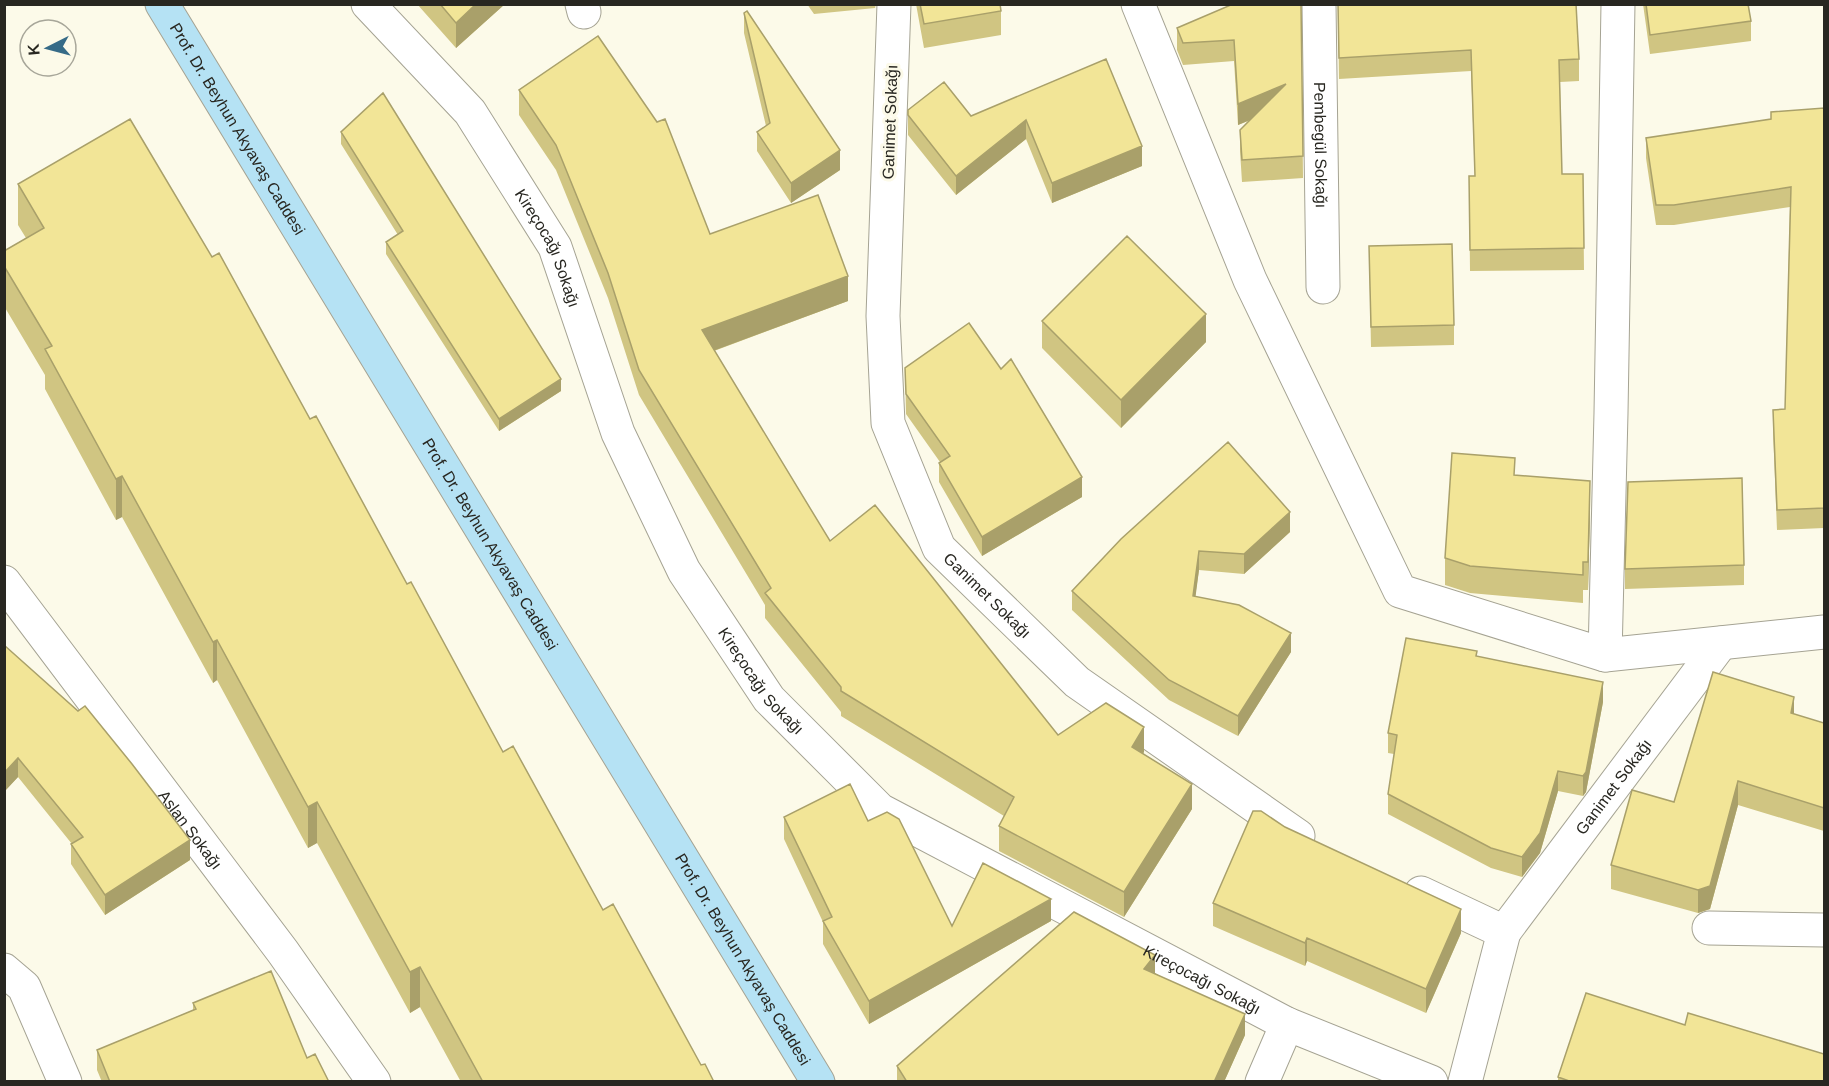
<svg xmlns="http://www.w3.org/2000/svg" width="1829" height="1086" viewBox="0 0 1829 1086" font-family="Arial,sans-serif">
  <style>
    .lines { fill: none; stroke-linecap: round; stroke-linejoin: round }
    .minor-casing { stroke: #a5a393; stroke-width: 35 }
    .tertiary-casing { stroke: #a5a393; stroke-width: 35 }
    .secondary-casing { stroke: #a5a393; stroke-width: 35 }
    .minor { stroke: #fff; stroke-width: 33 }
    .tertiary { stroke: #fff; stroke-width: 33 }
    .secondary { stroke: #b5e2f4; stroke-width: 33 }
    .wall { fill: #d0c582 }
    .shaded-wall { fill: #a9a06a }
    .building { fill: #f2e597; stroke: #a9a06a; stroke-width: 1.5 }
    .labels { text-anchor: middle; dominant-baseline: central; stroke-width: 6; stroke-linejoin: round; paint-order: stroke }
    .street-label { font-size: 16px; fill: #282721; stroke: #fcfae9 }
  </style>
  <rect width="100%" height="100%" fill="#fcfae9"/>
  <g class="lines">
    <g class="minor-casing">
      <g id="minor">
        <path id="s1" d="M368,4L470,112L555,247L618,433L684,571L769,699L880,810L1287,1024L1431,1082"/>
        <path d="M582,4L584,12"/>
        <path id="s2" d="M894,4L883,316L888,423L939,548L1077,682L1298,836"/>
        <path id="s3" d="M1319,4L1323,287"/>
        <path id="s4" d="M4,582L283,952L374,1082"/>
        <path d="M1605,655L1611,413L1618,4"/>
        <path d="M1421,893L1504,932L1465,1082"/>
        <path d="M1709,928L1824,930"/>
        <path id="s5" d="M1504,932L1721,643"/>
        <path d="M4,970L24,987L65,1082"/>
        <path d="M1262,1082L1287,1024"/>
      </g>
    </g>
    <g class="tertiary-casing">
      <path id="tertiary" d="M1138,4L1250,280L1400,591L1605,655L1824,632"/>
    </g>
    <g class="secondary-casing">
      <g id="secondary">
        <path id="s6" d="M162,4L818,1082"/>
      </g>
    </g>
    <use href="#minor" class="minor"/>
    <use href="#tertiary" class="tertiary"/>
    <use href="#secondary" class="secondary"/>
  </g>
  <path class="wall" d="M417,4H505L456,48Z
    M807,4H876L875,8L814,14Z
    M916,4H1000L1001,11V35L924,48Z
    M1301,4L1303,178L1242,182L1240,151V130L1248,121L1238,125L1234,61L1183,65L1177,50V28Z
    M1338,4L1579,59V81L1560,82L1562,174H1583L1584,270L1470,271L1469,176H1475L1471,71L1339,79Z
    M1643,4H1748L1751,21V41L1650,54Z
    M744,13L840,170L791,203L757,151V132L766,126L744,33Z
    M1106,59L1142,166L1052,203L1026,139L956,195L908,135V110L971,116Z
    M519,90L710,234L848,301L714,351L830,541L1058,735L1144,752L1143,753L1192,809L1124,917L999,851V826L1004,816L841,716V712L765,618V605L639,395L608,298L556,170L519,115Z
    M1824,108V528L1777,530L1773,430V410L1785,409L1790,207L1674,225H1656L1646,158V138L1771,119Z
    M341,132L561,391L499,431L386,254V242L398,235L341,144Z
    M18,184L212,257L407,584L503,752L701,1065L714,1082H461L420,1007L410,1013L317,843L308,848L217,680L213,683L122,517L116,520L45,389V375L4,306V251L26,238L18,225Z
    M1369,246L1454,325V345L1371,347Z
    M1042,321L1206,342L1121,428L1042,348Z
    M905,368L1082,497L982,556L939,482V463L940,462L906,414Z
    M1515,475L1590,509L1588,590H1583V603L1470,593L1445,585V558Z
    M1290,532L1244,574L1199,570L1195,597L1291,652L1238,736L1169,700L1072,610V591L1121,539Z
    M1744,565V585L1625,589V569Z
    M4,645L190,860L105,915L71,864V844H72L18,777L4,792Z
    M1477,657L1603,702L1586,792L1583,796L1558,791L1540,853L1522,877L1491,868L1388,814V794L1394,754L1388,753V733Z
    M1794,714L1824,723V831L1738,805L1710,909L1698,913L1611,889V865L1674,802Z
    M784,817L868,821L952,926L1051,921L869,1024L823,944V922L784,839Z
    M1285,827L1461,933L1426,1013L1307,961L1305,966L1213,926V903Z
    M1155,973L1245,1035L1224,1082H897V1066Z
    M193,1003L307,1058L329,1082H102L97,1070V1050L193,1010Z
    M1685,1025L1824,1082H1558V1077Z"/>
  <path class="shaded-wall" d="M476,4H505L456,48V23Z
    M1286,84V105L1238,125V104Z
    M1026,120V139L956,195V176Z
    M1142,146V166L1052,203V183Z
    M840,150V170L791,203V183Z
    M848,276V301L702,355V330Z
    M1206,314V342L1121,428V400Z
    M561,379V391L499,431V419Z
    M122,476V517L116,520V479Z
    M1082,477V497L982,556V537Z
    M1590,481V509L1588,590V562Z
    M1290,512V532L1244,574V554Z
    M1199,551V570L1193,616V596Z
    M1291,633V652L1238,736V716Z
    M217,640V680L213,683V642Z
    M1603,682V702L1586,792L1583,796V776Z
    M1794,697V721L1791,713Z
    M1144,727V752L1132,772V747Z
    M18,758V777L4,792V773Z
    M1558,771V791L1540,853L1522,877V857Z
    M1738,781V805L1710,909L1698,913V890Z
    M1192,784V809L1124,917V892Z
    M317,802V843L308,848V807Z
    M190,840V860L105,915V895Z
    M1051,899V921L869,1024V1001Z
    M1461,909V933L1426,1013V989Z
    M1307,938V961L1305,966V943Z
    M1155,955V976L1144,969Z
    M420,967V1007L410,1013V972Z
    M1245,1014V1035L1224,1082H1214Z"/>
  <path class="building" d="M440,4H476L456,23Z
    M920,4H1000L1001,11L924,24Z
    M1233,4H1301L1303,156L1242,160L1240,130L1286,84L1238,104L1234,40L1183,43L1177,28Z
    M1338,4H1576L1579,59L1559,60L1562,174H1583L1584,248L1470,250L1469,176H1475L1471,50L1339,58Z
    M1646,4H1748L1751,21L1650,35Z
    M747,11L840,150L791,183L757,132L770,123L744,13Z
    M598,36L657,122L665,119L710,234L818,195L848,276L702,330L830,541L875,505L1058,735L1106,703L1144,727L1132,747L1192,784L1124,892L999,826L1014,797L841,691V687L765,593L771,588L639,370L608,273L556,145L519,90Z
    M1106,59L1142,146L1052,183L1026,120L956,176L908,115V110L944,82L971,116Z
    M383,93L561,379L499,419L386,242L403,231L341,132Z
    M1824,108V508L1777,510L1773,410L1785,409L1791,187L1674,205H1656L1646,138L1771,119V112Z
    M130,119L212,257L219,253L310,419L316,416L407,584L411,582L503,752L513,746L603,910L613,904L701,1065L705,1064L714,1082H483L420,967L410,972L317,802L308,807L217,640L213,642L122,476L116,479L45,349L52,346L4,266V251L44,228L18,184Z
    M1127,236L1206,314L1121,400L1042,321Z
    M1452,244L1454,325L1371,327L1369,246Z
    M969,323L1001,369L1011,359L1082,477L982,537L939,463L950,456L906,394L905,368Z
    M1228,442L1290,512L1244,554L1199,551L1193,596L1239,605L1291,633L1238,716L1169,680L1072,591L1121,539Z
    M1452,453L1515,458L1514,475L1590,481L1588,562H1583V575L1470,566L1445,558Z
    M1742,478L1744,565L1625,569L1628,482Z
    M1406,638L1477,651L1476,656L1603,682L1586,772L1583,776L1558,771L1540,833L1522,857L1491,848L1388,794L1397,735L1388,733Z
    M4,645L78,711L85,706L132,764L190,840L105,895L71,844L83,837L18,758L4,773Z
    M1713,672L1794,697L1791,713L1824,723V808L1738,781L1710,886L1698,890L1611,865L1632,790L1674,802Z
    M850,784L868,821L887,812L899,819L952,926L983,863L1051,899L869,1001L823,921L832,917L784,817Z
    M1253,811H1261L1285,827L1461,909L1426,989L1307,938L1305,943L1213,903Z
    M1074,912L1155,955L1144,969L1245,1014L1214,1082H907L897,1066Z
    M271,971L307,1058L315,1054L329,1082H110L97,1050L196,1009L193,1003Z
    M1586,993L1685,1025L1688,1013L1824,1054V1082H1572L1558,1077Z"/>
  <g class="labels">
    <g class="street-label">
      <text transform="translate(890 122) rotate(-88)">Ganimet Sokağı</text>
      <text stroke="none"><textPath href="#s6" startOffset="146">Prof. Dr. Beyhun Akyavaş Caddesi</textPath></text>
      <text stroke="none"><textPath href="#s3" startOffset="141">Pembegül Sokağı</textPath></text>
      <text stroke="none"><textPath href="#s1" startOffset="306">Kireçocağı Sokağı</textPath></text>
      <text stroke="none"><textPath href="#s6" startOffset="632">Prof. Dr. Beyhun Akyavaş Caddesi</textPath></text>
      <text stroke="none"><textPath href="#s2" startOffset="622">Ganimet Sokağı</textPath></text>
      <text stroke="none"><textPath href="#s1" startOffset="792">Kireçocağı Sokağı</textPath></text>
      <text stroke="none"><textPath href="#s5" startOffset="182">Ganimet Sokağı</textPath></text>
      <text stroke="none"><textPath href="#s4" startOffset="310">Aslan Sokağı</textPath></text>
      <text stroke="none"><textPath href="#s6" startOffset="1118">Prof. Dr. Beyhun Akyavaş Caddesi</textPath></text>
      <text stroke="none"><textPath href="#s1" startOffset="1332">Kireçocağı Sokağı</textPath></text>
    </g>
  </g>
  <rect width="1829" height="1086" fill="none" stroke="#282721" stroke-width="12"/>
  <g transform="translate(48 48) rotate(264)"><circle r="28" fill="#fcfae9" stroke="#a7a699" stroke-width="1.5"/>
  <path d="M0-4.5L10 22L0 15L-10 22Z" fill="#366b87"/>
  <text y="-9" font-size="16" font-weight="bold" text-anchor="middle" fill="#282721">K</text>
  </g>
</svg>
